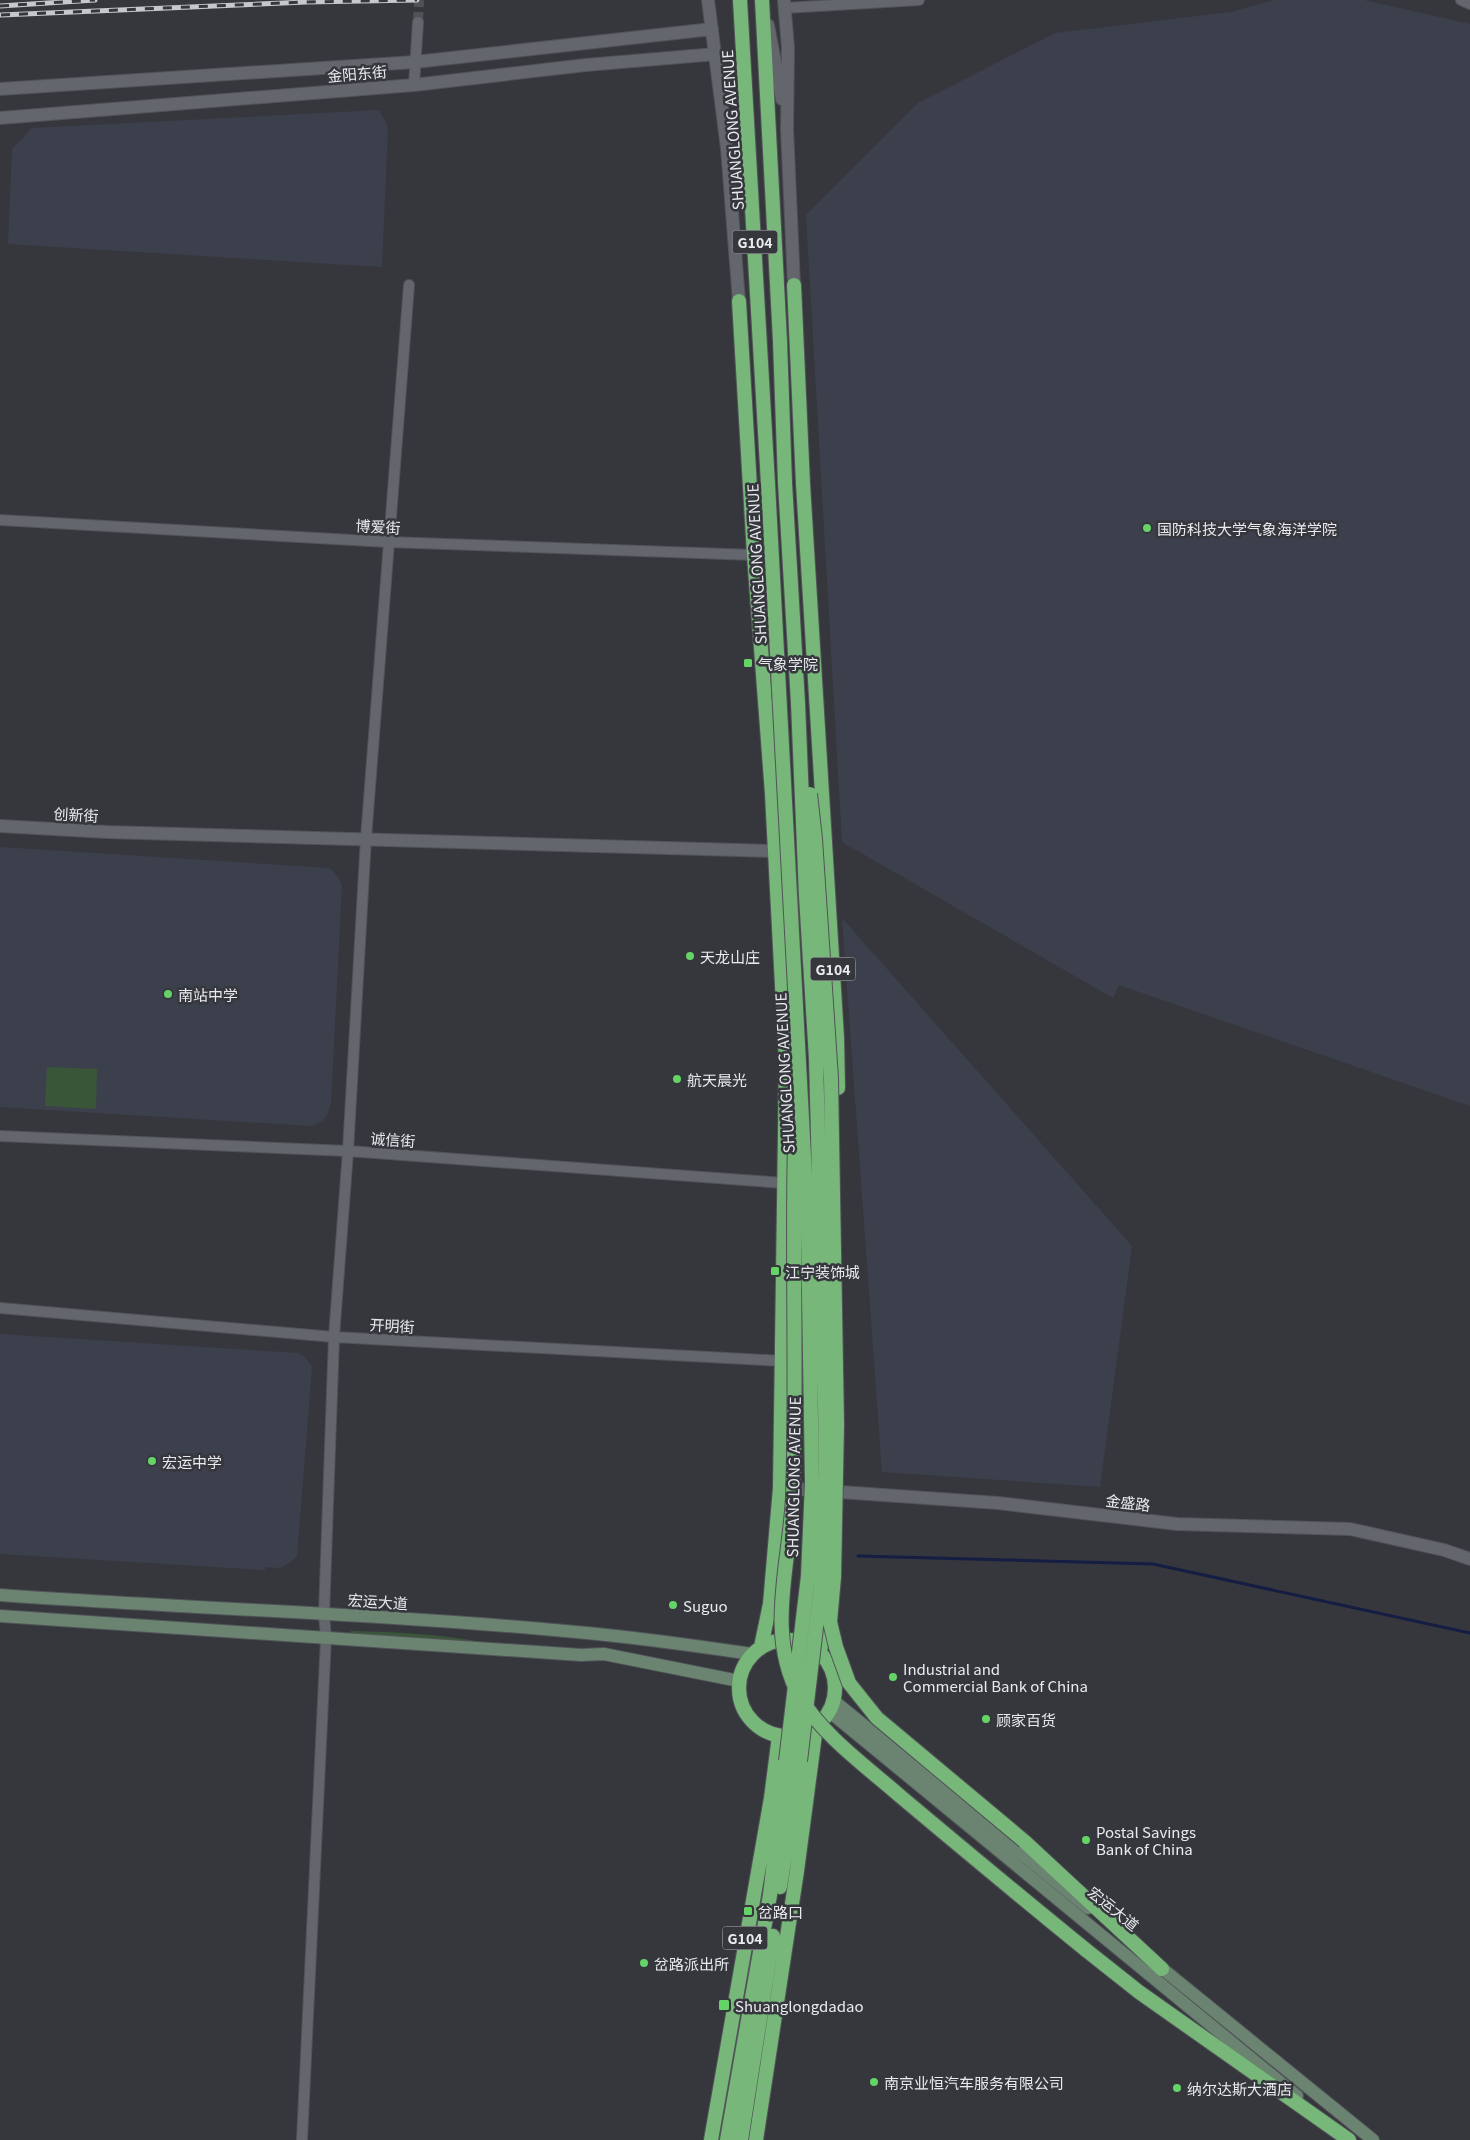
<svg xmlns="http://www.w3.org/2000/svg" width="1470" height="2140" font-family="Georgia,'Noto Sans SC',serif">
	<rect width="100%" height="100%" fill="#35373d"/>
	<path fill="#3c404c" d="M1275,0H1364L1470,24V1106L1119,985L1113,998L842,842L806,215L918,103L1055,33L1231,12Z
		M379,110L388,127L382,267L8,244L12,149L32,128Z
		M0,847L330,868L338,877L342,884L331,1104L326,1117L322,1121L311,1126L0,1107Z
		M842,918L1132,1246L1100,1487L882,1472Z
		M0,1334L299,1353L305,1357L312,1367L297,1557L286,1565L279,1568L265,1567V1570L0,1554Z"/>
	<path fill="#3a5639" d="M47,1067L97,1069L96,1109L45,1106Z
		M351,1631C395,1632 438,1634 482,1642V1649L350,1637Z"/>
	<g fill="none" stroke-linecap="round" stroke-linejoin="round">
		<path stroke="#151d43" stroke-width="3" d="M858,1556L1153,1564L1470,1633"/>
		<path stroke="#505258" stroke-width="10" stroke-dasharray="10 5" stroke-linecap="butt" d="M418,22L419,0"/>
		<g stroke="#515358" stroke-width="12">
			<path id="minor" d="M1461,0L1470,4
				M785,8L919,0
				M414,85L418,22
				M0,520L388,542L754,555
				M0,1136L348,1151L784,1183
				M0,1308L334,1337L783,1361
				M302,2140L326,1638L324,1614L334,1337L348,1151L366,838L409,285"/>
		</g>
		<g stroke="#515358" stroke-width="14">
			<path id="tertiary" d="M708,0L727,148L739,301
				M784,0L788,48L787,129L794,285
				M768,25L782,99
				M0,89L415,62L712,29
				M0,118L414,85L586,65L716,54
				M0,826L107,832L775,851
				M783,1488L998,1503L1177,1524L1350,1529L1444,1550L1470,1559"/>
		</g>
		<g stroke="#515358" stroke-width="14">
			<path id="secondary" d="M0,1595C195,1609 392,1614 587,1633C642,1638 697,1646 752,1654
				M0,1616L581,1655L604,1654L739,1681
				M834,1701L1088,1908
				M830,1712L1297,2096
				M1154,1962L1373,2140"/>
		</g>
		<g stroke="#515358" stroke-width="16">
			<path id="trunk" d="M740,0L768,484
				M762,0L780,341L785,483
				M794,285L803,484L837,1038L838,1088
				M739,301L754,555L772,794L786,1062L780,1488L770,1604L761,1647
				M739 1688a48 48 0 1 1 96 0a48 48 0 1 1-96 0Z
				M820,1652L826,1609
				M1024,1841L1162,1969
				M780,1887L800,1761
				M1086,1950L1139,1992L1349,2140
				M711,2140L771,1798L779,1736
				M727,2140L770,1895L786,1761
				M741,2140L773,1936
				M756,2140L797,1871L816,1727"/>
		</g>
		<use href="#minor" stroke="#63666c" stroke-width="10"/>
		<use href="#tertiary" stroke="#63666c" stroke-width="12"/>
		<use href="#secondary" stroke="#6a8471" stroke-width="12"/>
		<use href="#trunk" stroke="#77b779" stroke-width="14"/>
		<g stroke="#c6c8cc" stroke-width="5">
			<path id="rail" d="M0,6L95,0
				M1,15L306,2L417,0"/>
		</g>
		<use href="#rail" stroke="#35373d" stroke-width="3" stroke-dasharray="9" stroke-linecap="butt"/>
		<g stroke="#515358" stroke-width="16" stroke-linecap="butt">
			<path id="trunk-bridge" d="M785,483L798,703L806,896L816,1059L825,1404L826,1476L821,1586L800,1761
				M768,484L808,1231L812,1483L808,1576L786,1761
				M810,794L815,839L831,1078L837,1424L834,1577L830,1622L836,1647L849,1683L877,1718L1024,1841
				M795,1143C792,1261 797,1379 793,1497C790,1563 765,1635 800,1697C822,1735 867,1767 900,1796C962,1848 1023,1899 1086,1950"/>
		</g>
		<use href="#trunk-bridge" stroke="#77b779" stroke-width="14"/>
	</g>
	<g fill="#65d467" stroke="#35373d" stroke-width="2">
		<circle cx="1147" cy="528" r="5"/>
		<rect x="743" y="658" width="10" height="10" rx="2.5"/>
		<circle cx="690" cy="956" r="5"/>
		<circle cx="168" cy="994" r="5"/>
		<circle cx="677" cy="1079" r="5"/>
		<rect x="770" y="1266" width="10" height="10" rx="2.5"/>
		<circle cx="152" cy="1461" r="5"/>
		<circle cx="673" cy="1605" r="5"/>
		<circle cx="893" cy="1677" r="5"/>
		<circle cx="986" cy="1719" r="5"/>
		<circle cx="1086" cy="1840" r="5"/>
		<rect x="743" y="1906" width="10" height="10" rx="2.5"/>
		<circle cx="644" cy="1963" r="5"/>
		<rect x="718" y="1999" width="12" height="12" rx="2.5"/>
		<circle cx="874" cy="2082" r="5"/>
		<circle cx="1177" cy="2088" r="5"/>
	</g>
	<g text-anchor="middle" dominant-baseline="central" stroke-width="5" stroke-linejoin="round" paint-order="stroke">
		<g fill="#35373d" stroke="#b2b4b9" stroke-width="1">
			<rect x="732.5" y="230.5" width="45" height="23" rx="4"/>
			<rect x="810.5" y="957.5" width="45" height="23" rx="4"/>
			<rect x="722.5" y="1926.5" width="45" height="23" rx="4"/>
		</g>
		<g font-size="14" font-weight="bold" fill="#e8eaee">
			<text x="755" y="242">G104</text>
			<text x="833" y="969">G104</text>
			<text x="745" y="1938">G104</text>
		</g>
		<g font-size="15" fill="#e8eaee" stroke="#35373d">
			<text transform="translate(357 73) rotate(-5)">金阳东街</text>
			<text transform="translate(732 130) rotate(-94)">SHUANGLONG AVENUE</text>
			<text transform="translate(378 526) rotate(3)">博爱街</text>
			<text transform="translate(756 564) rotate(-93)">SHUANGLONG AVENUE</text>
			<text transform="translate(76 814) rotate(3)">创新街</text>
			<text transform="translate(784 1073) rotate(-93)">SHUANGLONG AVENUE</text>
			<text transform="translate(393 1139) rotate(4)">诚信街</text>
			<text transform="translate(392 1325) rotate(3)">开明街</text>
			<text transform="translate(793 1477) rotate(-89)">SHUANGLONG AVENUE</text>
			<text transform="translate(1128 1502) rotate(7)">金盛路</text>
			<text transform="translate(378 1601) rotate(4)">宏运大道</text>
			<text transform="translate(1114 1908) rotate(39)">宏运大道</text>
		</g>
		<g font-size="15" fill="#e8eaee" stroke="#35373d" text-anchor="start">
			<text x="1157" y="528">国防科技大学气象海洋学院</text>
			<text x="758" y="663">气象学院</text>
			<text x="700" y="956">天龙山庄</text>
			<text x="178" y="994">南站中学</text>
			<text x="687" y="1079">航天晨光</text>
			<text x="785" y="1271">江宁装饰城</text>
			<text x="162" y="1461">宏运中学</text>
			<text x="683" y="1605">Suguo</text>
			<text x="903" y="1668">Industrial and<tspan x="903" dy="17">Commercial Bank of China</tspan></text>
			<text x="996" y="1719">顾家百货</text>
			<text x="1096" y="1831">Postal Savings<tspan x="1096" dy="17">Bank of China</tspan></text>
			<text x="758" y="1911">岔路口</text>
			<text x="654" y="1963">岔路派出所</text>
			<text x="735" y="2005">Shuanglongdadao</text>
			<text x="884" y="2082">南京业恒汽车服务有限公司</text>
			<text x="1187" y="2088">纳尔达斯大酒店</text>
		</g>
	</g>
</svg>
